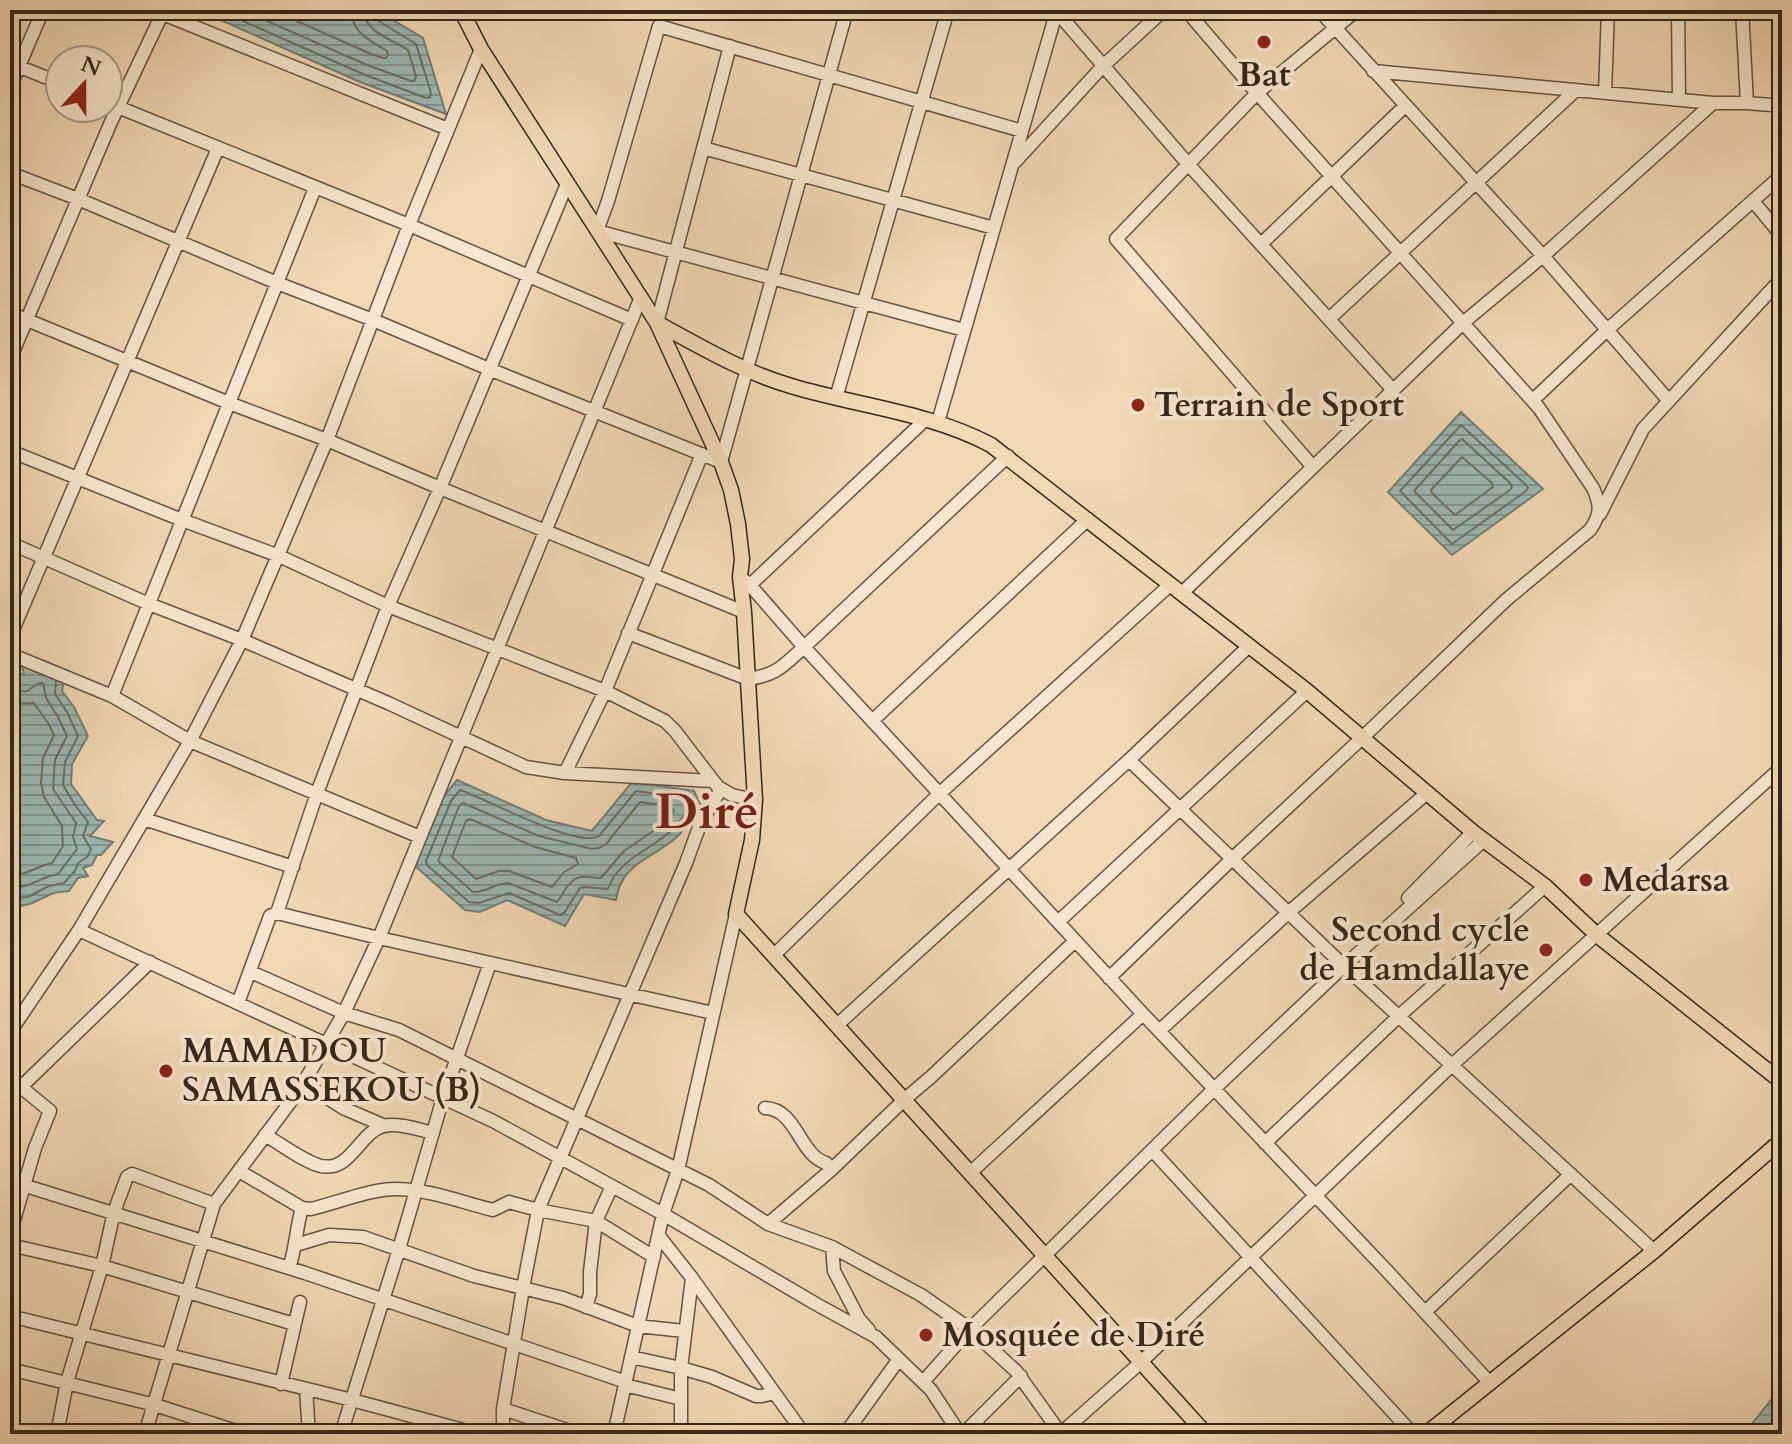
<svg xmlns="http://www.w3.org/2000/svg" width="1792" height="1444" font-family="Cardo,serif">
	<defs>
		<pattern id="water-rules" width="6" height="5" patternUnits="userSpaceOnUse" patternTransform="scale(2)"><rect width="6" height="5" fill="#9cb9b4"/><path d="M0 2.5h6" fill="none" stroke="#809692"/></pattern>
	</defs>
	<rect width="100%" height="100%" fill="#f2d8b5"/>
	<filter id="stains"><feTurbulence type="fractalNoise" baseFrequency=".0025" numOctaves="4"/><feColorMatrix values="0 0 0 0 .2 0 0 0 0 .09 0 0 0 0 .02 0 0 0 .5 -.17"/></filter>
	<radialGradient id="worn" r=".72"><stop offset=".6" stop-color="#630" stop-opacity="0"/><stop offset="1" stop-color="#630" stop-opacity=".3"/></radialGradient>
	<path fill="url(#water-rules)" stroke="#727f76" stroke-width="2" d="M198,10H376L423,38L446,114L360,82Z
		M1461,412L1543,489L1452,555L1388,492Z
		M20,658L45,661L66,671L62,691L74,707L88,736L72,764L71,784L97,820L104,821L90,836L113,842L101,855H97L92,865L83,868L88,876L78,878L69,891C62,892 55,892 49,895C33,902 28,908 10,905V678L11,674H24Z
		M457,780L546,820L592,831L632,782L694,791L701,806C693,816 686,828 677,837C652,859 621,863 616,900L584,894L565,926L507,900L480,912L465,910L415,866L444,796Z
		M1782,1386V1434H1744Z"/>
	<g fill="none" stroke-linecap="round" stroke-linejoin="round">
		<path stroke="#687066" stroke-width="2" d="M218,10L363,74L426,98L430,97L431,93L416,44L377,20L374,16L373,10
			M242,10L367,65L411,81H414L416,77L408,50C391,39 365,32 363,10
			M272,10L371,54L383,58H386L388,55L387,51C369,40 352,33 351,10
			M1461,425L1526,485L1528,488L1526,491L1452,544L1400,491Z
			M1462,439L1511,484L1512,487L1510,490L1453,530L1414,491L1459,441Z
			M1462,457L1492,483L1493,487L1455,515L1432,493L1431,490Z
			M10,692L27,691L39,683H43L46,698L58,717L67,736L55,760L53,789L76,823L73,837L77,849L58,874C40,877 29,889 10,887
			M10,704L34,703L48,723L54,735L43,758L41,783L44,797L62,826L63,846L52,863C37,866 26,876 10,875
			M460,790C487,799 577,849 599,836L636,791L687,798L691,804C686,813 679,823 672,830C651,850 618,859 608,889L585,887L580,888L564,913L560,915L509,893L479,903L469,902L427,865L426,861L451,801Z
			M640,802L671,806L674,811L665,823L624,851L601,878C595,878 587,876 581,877C568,880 564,893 557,902L508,883C496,883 485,893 473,892L438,861L459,806L463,803L539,836L592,849L599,848L606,844Z
			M470,819L535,847L576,858L578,864L564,872L552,887L509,871H499L476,879L452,857L466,821Z
			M10,898L28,897L49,886L64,883L75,871L78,863L87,857L91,849L83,836L88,822L75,805L63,785L65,762L78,736L67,712L55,694L56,681"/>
		<g stroke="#645340" stroke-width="15">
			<path id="minor" d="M153,10L448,129
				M1319,10L1543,256L1669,401
				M1678,10L1679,100
				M1742,10L1747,103
				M1057,12L1188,164L1393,390
				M10,63L60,83
				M1373,71L1713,103H1747L1782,106
				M10,87L43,10
				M1605,93L1608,10
				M108,103L409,225L632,320
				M703,148L994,228
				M1015,162L1103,66L1164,10
				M10,173L78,199L277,283L373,320L489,369L721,462L847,10
				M1753,201L1782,236
				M1261,244L1405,106
				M10,313L229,403L327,440L440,488L744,612
				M1329,319L1576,90
				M657,323L730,46
				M964,330L597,231L608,201L659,26L1022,131
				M10,359L111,122L164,10
				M836,398L948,10
				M1533,400L1607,330L1782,175
				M938,422L1057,10
				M10,451L182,520L279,556L388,606L605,691L665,721L675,731L718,787L732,795L755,800
				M1313,467L1116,239L1257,93L1357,10
				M1600,514L1643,429L1782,278
				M10,543L149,604L242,640L388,703L526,767L565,773L712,781
				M740,577L750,585L804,647L1143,1014L1388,1272L1490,1383
				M750,585L926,419
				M1182,593L1464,322L1543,256L1713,103
				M628,633L748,679C777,675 783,666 804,647L1008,456
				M10,637L218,148
				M10,654L112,696L190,741L420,837
				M112,696L315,188
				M872,721L1088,519
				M1129,760L1344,966L1654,1251
				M565,773L605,691L702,454
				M144,819L293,867
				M1408,898L1473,832
				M277,913L317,793L388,606L440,488L567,184
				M1058,922L1307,691
				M79,930L493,1121L663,1214L816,1304L876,1337L931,1390L960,1434
				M773,956L939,794L1171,584
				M251,972L344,1013L399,1030L709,1185L768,1224L832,1247L921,1295L970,1329L1016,1371L1061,1434
				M1109,978L1232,859L1362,738L1506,600L1590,530C1601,514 1601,506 1593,488L1539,408L1257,93L1186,10
				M238,1003L270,916L277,913L379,938L713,1013
				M837,1025L1129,760L1249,646
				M1159,1031L1288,913L1427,793
				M10,1032L79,930L190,741L242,640L327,440L409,225L481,49
				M10,1078L50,1111L35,1148L10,1234
				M303,1082L343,1108L385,1126
				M21,1087L150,962
				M765,1108C797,1109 799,1155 826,1163L831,1170
				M265,1135C281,1144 304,1162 321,1166C351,1172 359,1133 383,1126C398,1122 419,1130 433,1133
				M1265,1143L1399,1016L1545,886
				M1152,1150L1413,1434
				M239,1171L302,1208L311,1209C336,1203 371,1189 395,1189C428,1189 461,1202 493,1210L509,1202L538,1210L596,1221L654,1257
				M970,1173L1143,1014
				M10,1181L305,1273L626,1382
				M768,1224L831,1170L905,1099L932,1076L1075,941
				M659,1236L692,1278L804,1434
				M10,1245L102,1266L294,1324
				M296,1245L329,1235L363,1237L474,1276L563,1298L638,1326L684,1331
				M832,1247L834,1271L859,1319L869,1330
				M289,1268C296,1248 296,1228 302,1208
				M586,1307L590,1294V1272L596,1221L612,1186
				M1425,1312L1571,1174
				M10,1316L352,1400L478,1434
				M631,1357L681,1368L712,1377L756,1396H762L774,1393
				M10,1369L155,1405L245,1434
				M923,1382L970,1329L1214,1089L1344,966L1484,840
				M281,1384L300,1302
				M625,1385L681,1399
				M306,1389L309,1434
				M503,1409L579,1434
				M57,1434L67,1382L102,1266L114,1212L127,1177L132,1174L214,1204
				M145,1434L214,1204L300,1089L344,1013L379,938L641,297
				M341,1434L399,1249L443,1098L490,963
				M503,1434V1409L523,1288L538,1210L686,863L701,822L721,789
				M614,1434L663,1214L678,1170L736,914
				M681,1434V1368L692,1278
				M845,1434L899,1359
				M963,1434L1021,1376
				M1060,1434L1140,1363L1452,1065L1782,767"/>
		</g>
		<g stroke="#342719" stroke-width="17">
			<path id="major" d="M461,10L481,49L657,323L721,462L731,490L738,524L742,559L740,577L744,612L755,800L752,840L736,914L1206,1434
				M657,323C701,347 743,372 791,386C857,406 929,412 991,445L1307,691L1473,832L1545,886L1597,935L1782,1082
				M1426,1434L1654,1251L1782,1140"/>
		</g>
		<use href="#minor" stroke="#f7e6cf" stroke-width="12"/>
		<use href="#major" stroke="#f2d8b5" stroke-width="14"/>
	</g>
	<g fill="#8f2418" stroke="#f7e6cf" stroke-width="3">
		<circle cx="1264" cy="42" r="8"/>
		<circle cx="1138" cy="405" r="8"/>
		<circle cx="1586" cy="880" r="8"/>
		<circle cx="1546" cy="950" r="8"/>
		<circle cx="166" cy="1071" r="8"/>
		<circle cx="926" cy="1335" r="8"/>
	</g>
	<g text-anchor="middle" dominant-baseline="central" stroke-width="8" stroke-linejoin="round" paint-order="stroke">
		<g font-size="34" font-weight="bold" fill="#342719" stroke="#f7e6cf" text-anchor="start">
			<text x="1264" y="75" text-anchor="middle">Bat</text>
			<text x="1154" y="405">Terrain de Sport</text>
			<text x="1602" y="880">Medarsa</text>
			<text x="1530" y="930" text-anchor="end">Second cycle<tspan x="1530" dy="39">de Hamdallaye</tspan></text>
			<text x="182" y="1051">MAMADOU<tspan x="182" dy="39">SAMASSEKOU (B)</tspan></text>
			<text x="942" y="1335">Mosquée de Diré</text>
		</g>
		<g font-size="50" font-weight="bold" fill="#7a1f14" stroke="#f7e6cf">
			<text x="707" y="812">Diré</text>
		</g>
	</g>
	<rect width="1792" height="1444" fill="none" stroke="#f2d8b5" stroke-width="40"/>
	<rect x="12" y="12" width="1768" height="1420" fill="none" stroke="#342719" stroke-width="4"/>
	<rect x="20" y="20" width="1752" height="1404" fill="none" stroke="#342719" stroke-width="2"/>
	<g transform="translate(84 84) rotate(21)"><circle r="38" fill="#f7e6cf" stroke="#a99a86" stroke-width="2"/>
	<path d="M0-6L14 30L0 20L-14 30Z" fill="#8f2418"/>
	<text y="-12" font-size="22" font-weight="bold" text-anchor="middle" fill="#342719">N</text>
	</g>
	<rect width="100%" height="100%" filter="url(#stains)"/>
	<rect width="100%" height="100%" fill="url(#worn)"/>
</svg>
